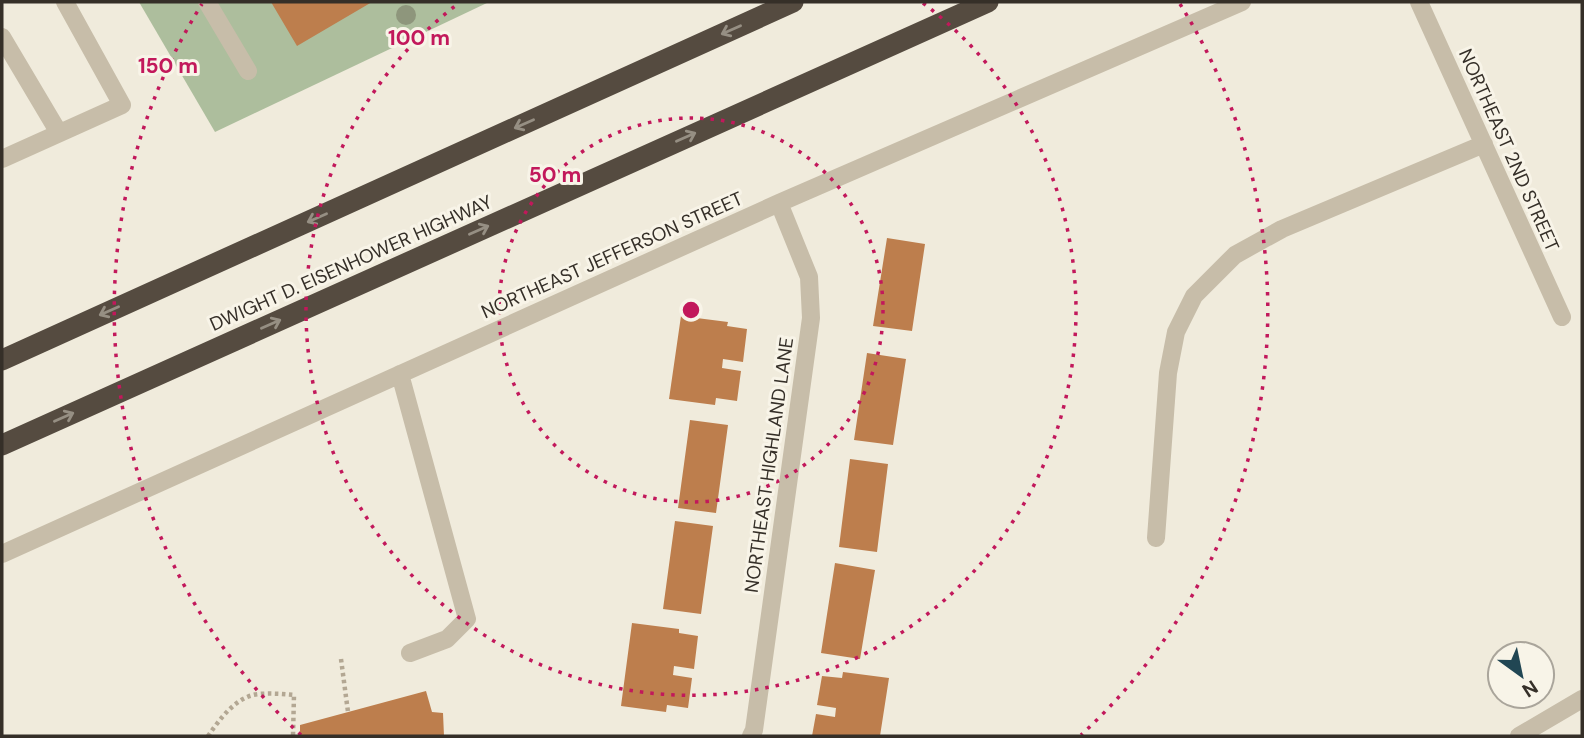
<svg xmlns="http://www.w3.org/2000/svg" width="1584" height="738" font-family="'DM Sans',sans-serif">
	<rect width="100%" height="100%" fill="#f0ebdc"/>
	<path fill="#adbe9d" d="M139,2H489L215,132Z"/>
	<path fill="#bd7e4d" d="M271,2H372L297,46Z
		M887,238L925,244L912,331L873,326Z
		M681,316L728,322L727,326L747,329L743,362L723,359L722,368L741,371L737,401L716,398L715,405L669,399Z
		M867,353L906,359L893,445L854,440Z
		M690,420L728,425L716,513L678,508Z
		M850,459L888,464L877,552L839,547Z
		M675,521L713,526L701,614L663,609Z
		M835,563L875,570L860,659L821,653Z
		M632,623L679,629V633L698,636L694,669L674,666L673,675L692,678L688,708L667,705L666,712L621,706Z
		M843,672L889,678L880,736H812L816,714L835,717L836,708L817,705L822,676L842,678Z
		M426,691L432,712L443,713L444,736H300V725Z"/>
	<g fill="none" stroke-linecap="round" stroke-linejoin="round">
		<path stroke="#b3a793" stroke-width="4.5" stroke-dasharray="3.5 3.5" stroke-linecap="butt" d="M341,659L348,712
			M208,736C220,719 236,696 259,694C271,693 283,694 294,695L293,736"/>
		<path stroke="#c7bda9" stroke-width="18" d="M207,2L248,71
			M1419,2L1562,317
			M2,37L59,133
			M2,159L122,105L65,2
			M400,374L467,619L447,639L410,653
			M1156,538L1168,373L1176,332L1194,296L1235,255L1282,229L1484,144
			M2,554L779,203L1242,2
			M751,736L754,730L811,318L809,277L779,203
			M1519,736L1582,699"/>
		<path stroke="#554b40" stroke-width="21" d="M2,360L793,2
			M2,445L988,2"/>
	</g>
	<circle fill="#8e967c" cx="406" cy="15" r="10"/>
	<defs><path id="oneway-shaft" d="M-6 0H5M1.5-3L5.5 0L1.5 3" fill="none" stroke-width="1.6" stroke-linecap="round" stroke-linejoin="round" transform="scale(1.75)"/></defs>
	<g stroke="#968f83">
		<use href="#oneway-shaft" transform="translate(731 30) rotate(156)"/>
		<use href="#oneway-shaft" transform="translate(524 124) rotate(156)"/>
		<use href="#oneway-shaft" transform="translate(686 137) rotate(-24)"/>
		<use href="#oneway-shaft" transform="translate(317 218) rotate(156)"/>
		<use href="#oneway-shaft" transform="translate(479 230) rotate(-24)"/>
		<use href="#oneway-shaft" transform="translate(109 311) rotate(156)"/>
		<use href="#oneway-shaft" transform="translate(271 324) rotate(-24)"/>
		<use href="#oneway-shaft" transform="translate(64 417) rotate(-24)"/>
	</g>
	<g fill="none" stroke="#c2185b" stroke-width="3.5" stroke-dasharray="3.5 7">
		<circle cx="691" cy="310" r="192"/>
		<path d="M923 3A385 385 0 1 1 459 3"/>
		<path d="M301 735A577 577 0 0 1 202 4M1180 4A577 577 0 0 1 1081 735"/>
	</g>
	<g text-anchor="middle" dominant-baseline="central" stroke-width="6" stroke-linejoin="round" paint-order="stroke">
		<g font-size="19" fill="#352f28" stroke="#f8f4e8">
			<text transform="translate(1509 150) rotate(66)">NORTHEAST 2ND STREET</text>
			<text transform="translate(612 255) rotate(-24)">NORTHEAST JEFFERSON STREET</text>
			<text transform="translate(351 263) rotate(-24)">DWIGHT D. EISENHOWER HIGHWAY</text>
			<text transform="translate(769 465) rotate(-82)">NORTHEAST HIGHLAND LANE</text>
		</g>
	</g>
	<circle cx="691" cy="310" r="10" fill="#c2185b" stroke="#f8f4e8" stroke-width="3.5"/>
	<g font-size="21" text-anchor="middle" font-weight="bold" fill="#c2185b" stroke="#f8f4e8" stroke-width="6" stroke-linejoin="round" paint-order="stroke">
		<text x="419" y="45">100 m</text>
		<text x="168" y="73">150 m</text>
		<text x="555" y="182">50 m</text>
	</g>
	<rect width="1584" height="738" fill="none" stroke="#352f28" stroke-width="7"/>
	<g transform="translate(1521 675) rotate(147)"><circle r="33" fill="#f8f4e8" stroke="#aaa59b" stroke-width="2"/>
	<path d="M0-5L12 26L0 18L-12 26Z" fill="#214653"/>
	<text y="-10" font-size="19" font-weight="bold" text-anchor="middle" fill="#352f28">N</text>
	</g>
</svg>
